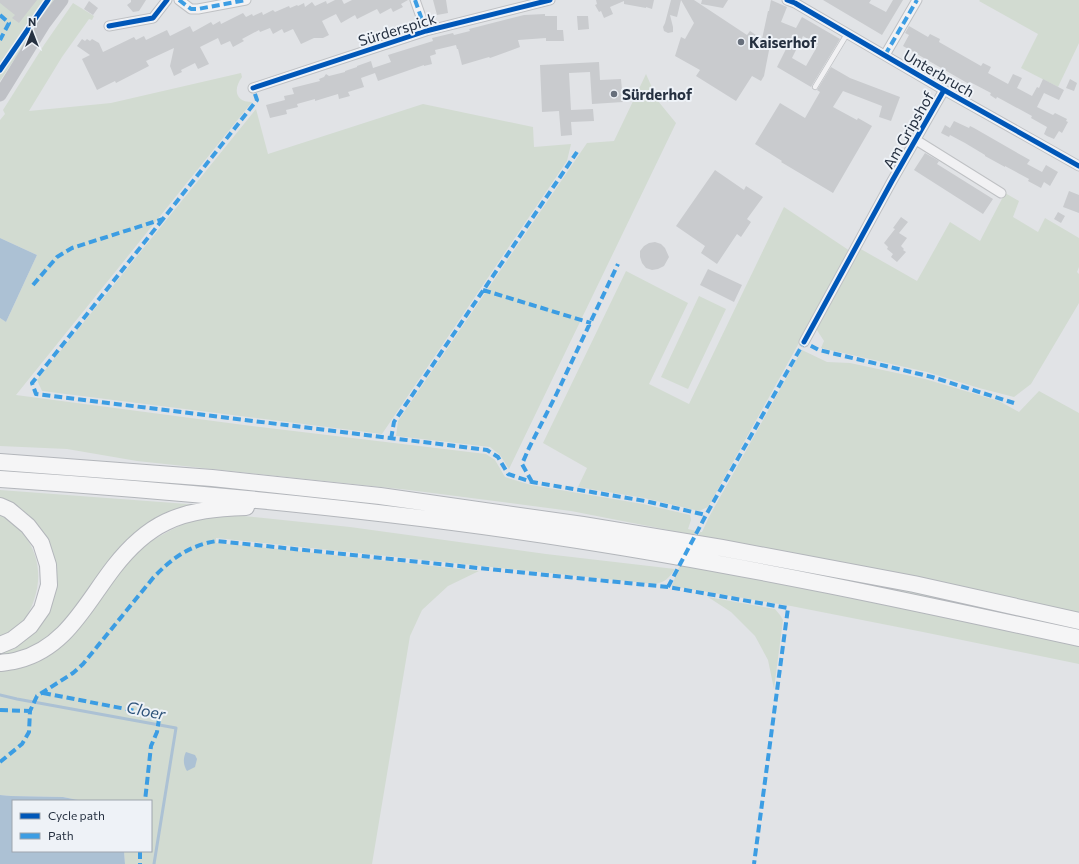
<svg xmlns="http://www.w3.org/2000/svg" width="1079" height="864" font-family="Commissioner,sans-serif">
	<rect width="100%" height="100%" fill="#e1e3e6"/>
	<path fill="#d2dbd1" d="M0,0H54L0,81Z
		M980,0H1079V43L1058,87L1021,68L1038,34L979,1Z
		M73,3L94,16L92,20L89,19L62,57L29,111L111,103L241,73L242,77C233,89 235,102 252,102L16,395L244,425L486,454L495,460L505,477L531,485L643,504L690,515L691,520L688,529L696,531L694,535L571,511L409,490L137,461L67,449L0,446V318L6,322L37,255L0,238V120L5,114L3,110L44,45Z
		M646,74L658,101L676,123L509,469L500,455L490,447L396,436L398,421L587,143L614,141Z
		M423,104L533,127L534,147L571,144L567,161L382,434L42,391L37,380L256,109L268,154Z
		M1005,193L1019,201L1013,217L1038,232L1045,218L1079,238V267L1077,272L1079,274V303L1031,384L1014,397L979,388L927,372L821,348L824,341L815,327L859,248L917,281L950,222L980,241Z
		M784,207L850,251L708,507L699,511L644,498L578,487L587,468L543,443L626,271L688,303L649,384L689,404Z
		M699,296L726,309L688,389L661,377Z
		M802,350L827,362L850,363L925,379L999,401L1019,412L1039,391L1079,413V664L923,632L791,606L672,586L678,569L700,532H702L709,517Z
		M0,490L201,505L165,519L78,612L38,648L0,659V650L29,632L52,565L0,501Z
		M0,515C32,532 46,566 34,600C31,609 26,619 18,626C13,630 6,633 0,637Z
		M223,516H244L350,527L546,554L675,569C668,579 666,582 654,584L216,538V543L278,549L479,571L448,586L422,610L410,636L372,864H125L124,851H151V801H83L63,797L11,796L0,795V671L21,668L46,658L66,643L88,618L119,573L136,554L151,541L171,530L190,521L205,518Z
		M708,597L775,609L780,615L783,620L774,689L768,660L755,636L731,612Z"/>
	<path fill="#acc1d4" d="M0,238L37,255L6,322L0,318Z
		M186,752L195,755L197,759L195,767L187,771C183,765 183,758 186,752Z
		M0,795L11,796L63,797L83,801H13V851H124L125,864H0Z"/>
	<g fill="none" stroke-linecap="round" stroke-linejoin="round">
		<path stroke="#acc1d4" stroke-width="3" d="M0,695L17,699L176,728L154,864"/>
	</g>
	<path fill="#c9cbce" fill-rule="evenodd" d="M0,0H37L19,23L12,18L15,15L0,3Z
		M131,0H146L139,11L133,12L127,5L131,2Z
		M335,0H342L344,4L352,0H408L401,4L403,7L393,12L391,8L380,14L377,9L357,19L355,15L341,23L336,14L322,21L329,35L323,38H314L301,44L293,29L284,33L282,29L273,34L270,28L260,32L259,30L242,39L244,41L233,47L230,41L221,45L218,38L200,47L209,64L198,69L195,63L181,70L182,72L174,76L170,66L174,48L146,61L149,66L116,83L115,81L97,90L82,59L90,55L77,46L82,39L85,41L87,39L90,41L92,39L99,43L103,52L134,37L136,40L144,36L146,40L167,30L170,36L190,26L193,32L211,22L213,25L220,21L221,24L243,13L246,17L252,14L253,16L262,12L263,15L273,10L275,12L289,6L290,8L297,5L298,6L304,3L305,7L312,2L315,6L326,1L327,4Z
		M433,0H446L448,13L437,15Z
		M596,0H654L652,9L646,7V8L624,4V1L610,7L613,14L604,18L601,11L599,12L595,5L597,4Z
		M671,0H681L677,17L670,15L673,27V32L668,33L664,31L663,27L665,23Z
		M681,0H694L747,35L750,31L762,39L768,11H769L771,0L787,7L781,22L796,28L802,17L840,39L811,87L777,67L787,47L771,40L764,76L761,81L752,76L736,101L696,76L700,70L675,56L681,37L685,39L694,23ZM803,36L818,45L806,66L792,58Z
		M702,0H728L723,8L701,4Z
		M823,0H871L869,3L886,12L893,0H903L882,35Z
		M89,1L98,8L93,15L84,9Z
		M545,14V16H557V30H563L564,41H546V38L518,40L520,47L490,58L489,57L462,65L458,49H457L456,45L435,50L436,54L430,56L432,64L424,66V65L378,81L375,73L361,78L364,87L348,92L350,96L339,99L338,94L315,101V99L297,104L298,107L286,110L287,114L270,118L266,105L285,100L284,96L294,94L292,88L320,81L319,79L324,77L326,74L329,76L345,72V71L357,67V66L371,61L373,68L391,62L388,55L433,41L432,38L453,33L454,35L470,31L469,29L524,15Z
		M577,16H588L589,29L578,30Z
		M909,26L928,37L930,34L940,39L939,42L981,66L983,63L991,67L988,73L1008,84L1013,74L1022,78L1017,88L1032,96L1037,87L1039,88L1043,79L1064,90L1059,100L1044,93L1037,107L1053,115L1055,113L1067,119L1066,121L1068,122L1062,133L1059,131L1054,139L1047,136L1044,134L1047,127L1031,118L1032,116L997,97L996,99L990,95L991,93L970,82L969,84L903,46L909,35L905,33Z
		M599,62L600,80L621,79L623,102L592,104L590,72L569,73L571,110L593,109L594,121L571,122L572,135L561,136L559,111L542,112L540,65Z
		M831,67L850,78L900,97L891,121L879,117L882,106L843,91L833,107L857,120L858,118L872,126L833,193L781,162L782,161L755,144L780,103L805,118L820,92L817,90Z
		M1070,79L1077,83L1074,91L1066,88Z
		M954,121L969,128L970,126L974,128L1021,155L1030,160L1027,164L1042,172L1046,165L1058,172L1050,186L1044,182L1041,188L1028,181L1029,179L1005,166V167L985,156V155L965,143L950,135L949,137L941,133L945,125L950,128Z
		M925,153L939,161L937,164L993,199L983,214L914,170Z
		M715,170L744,190L746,186L763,197L747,219L751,222L741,237L737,234L717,264L701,253L705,246L676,226Z
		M1069,191L1079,195V213L1063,207Z
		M1058,212L1065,216L1061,223L1054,219Z
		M901,217L908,222L899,233L907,238L901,246L904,249L903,250L906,252L897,262L891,257L893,254L887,249L888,247L884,243L895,229L893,228Z
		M655,242L661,244L665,248L669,257L664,266L658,269L652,270L646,268L642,263L640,257V251L644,246L649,243Z
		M708,269L742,285L734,302L700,285Z"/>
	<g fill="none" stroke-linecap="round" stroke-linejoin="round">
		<g stroke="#bfc1c4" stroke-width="6">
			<path id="service" d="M815,87L847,34"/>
		</g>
		<g stroke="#bfc1c4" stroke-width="11">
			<path id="minor" d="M179,0L191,9H198L246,0
				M415,0L426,31
				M787,0L795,3L944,90L1079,166
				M109,26L153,18L167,0
				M885,55L917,0
				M253,88L426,31L550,0
				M916,140L1001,193
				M804,342L892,181L944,90"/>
		</g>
		<g stroke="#b3b6bb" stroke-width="18">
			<path id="motorway" d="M0,462L212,478L380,496L583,525L722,548L914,584L1079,621
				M0,479C193,492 387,510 578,540C746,566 913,602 1079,638
				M0,506L9,510L28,526L41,543L48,565L49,585L42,609L30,626L12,640L0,645
				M0,663C6,662 12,662 18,660C66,648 86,603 114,567C128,549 145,532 166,522C191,510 218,508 246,507"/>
		</g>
		<use href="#service" stroke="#f1f1f3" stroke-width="4.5"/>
		<use href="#minor" stroke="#f1f1f3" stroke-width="9"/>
		<path stroke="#bfc1c6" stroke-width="13" d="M0,95L44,24L62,0"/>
		<use href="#motorway" stroke="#f5f5f6" stroke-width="16"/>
		<path stroke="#3c9de3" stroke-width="4" stroke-dasharray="8 4" stroke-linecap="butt" d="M179,0L191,9H198L246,0
			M415,0L426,31
			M0,15L9,23L0,40
			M885,55L917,0
			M163,219L32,383L36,394L487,450L498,457L508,474L532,482L645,501L706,515
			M33,285L57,257L72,248L163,219L257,100L253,88
			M483,290L591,323
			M391,439L394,422L577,152
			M532,482L522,464L529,448L556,395L618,264
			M668,587L706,515L804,342L819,350L932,377L1014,403
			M43,693L157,715L159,719L157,732L151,746L145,801
			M0,710L30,711
			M0,762L22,744L29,732L30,711L37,696L73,673L83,664L153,578C172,558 190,545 217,541L546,575L668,587L788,608L754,864
			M140,851V864"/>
		<g stroke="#eef2f7" stroke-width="8">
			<path id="cycleway" d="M787,0L795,3L944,90L1079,166
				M109,26L153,18L167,0
				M0,70L48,0
				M253,88L426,31L550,0
				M804,342L892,181L944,90"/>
		</g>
		<use href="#cycleway" stroke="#0057b8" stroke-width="5"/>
	</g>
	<g fill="#676f7b" stroke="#eef2f7" stroke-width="1.5">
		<circle cx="741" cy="42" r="4"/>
		<circle cx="614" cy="94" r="4"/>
	</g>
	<g text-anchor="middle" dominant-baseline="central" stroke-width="4" stroke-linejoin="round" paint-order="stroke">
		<g font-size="15" fill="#263141" stroke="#eef2f7">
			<text transform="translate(397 29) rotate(-17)">Sürderspick</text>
			<text transform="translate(939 73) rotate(30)">Unterbruch</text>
			<text transform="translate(908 130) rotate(-60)">Am Gripshof</text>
		</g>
		<g font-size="15" font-weight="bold" fill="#263141" stroke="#eef2f7" text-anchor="start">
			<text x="749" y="42">Kaiserhof</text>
			<text x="622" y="94">Sürderhof</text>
		</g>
		<g font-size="16" font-style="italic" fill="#2d5279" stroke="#eef2f7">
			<text transform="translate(146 710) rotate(11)">Cloer</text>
		</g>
	</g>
	<rect x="12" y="800" width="140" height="52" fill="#eef2f7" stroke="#9ea5ae"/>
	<rect x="20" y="813" width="20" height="6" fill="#0057b8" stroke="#9ea5ae"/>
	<text x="48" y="820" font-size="12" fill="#263141">Cycle path</text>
	<rect x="20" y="833" width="20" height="6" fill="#3c9de3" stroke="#9ea5ae"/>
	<text x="48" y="840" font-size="12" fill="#263141">Path</text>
	<g transform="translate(32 32)" stroke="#eef2f7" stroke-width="3" paint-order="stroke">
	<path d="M0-3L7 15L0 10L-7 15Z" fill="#263141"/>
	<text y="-6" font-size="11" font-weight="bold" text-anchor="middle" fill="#263141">N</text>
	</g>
</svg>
